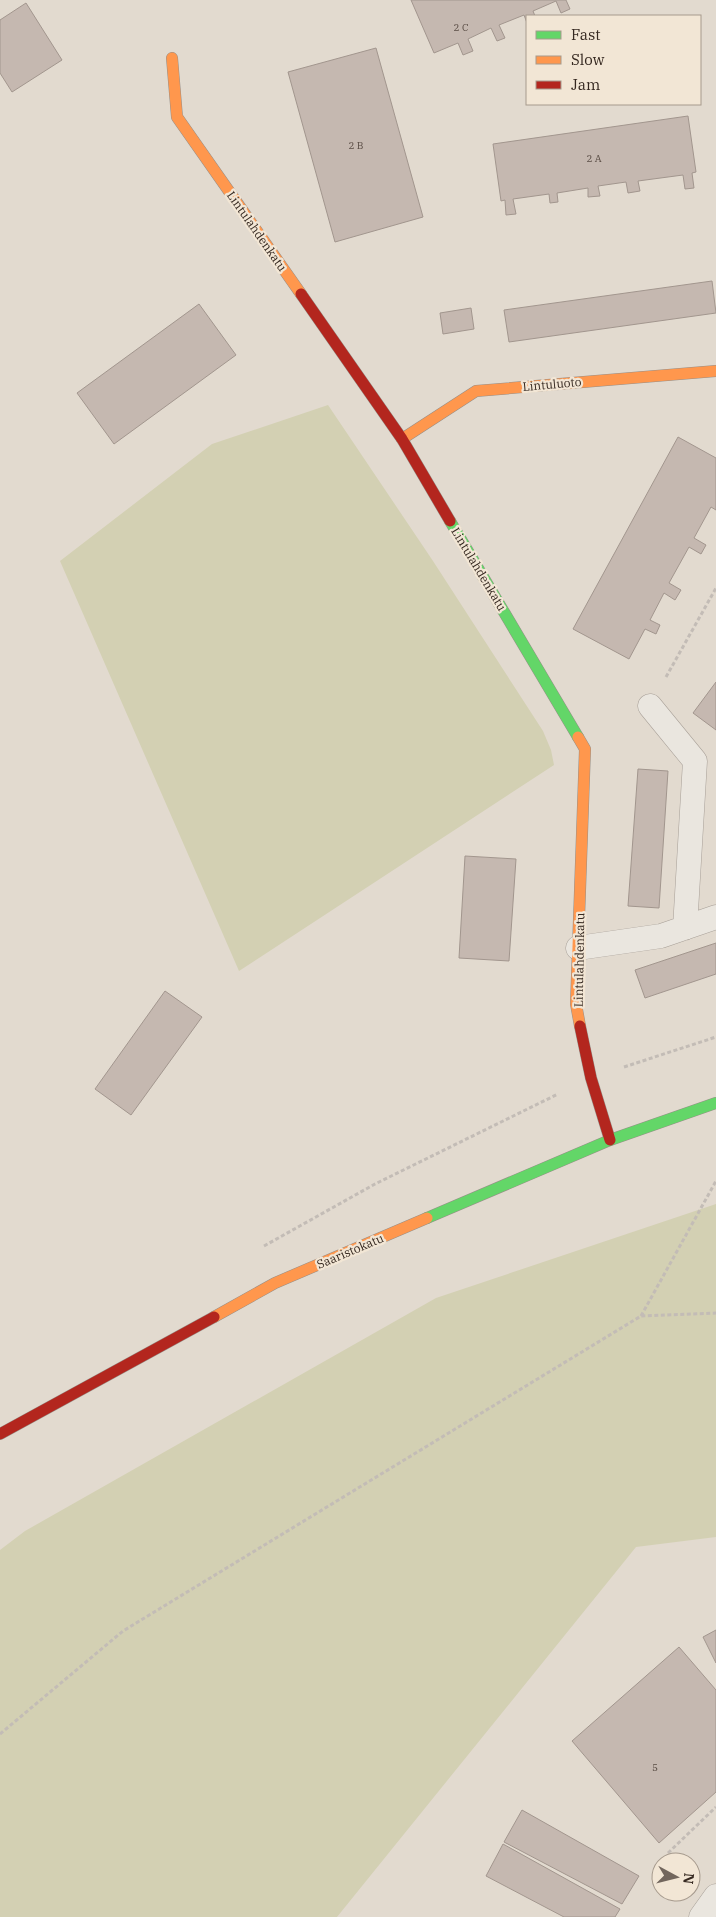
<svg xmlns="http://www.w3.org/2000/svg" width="716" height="1917" font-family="'IBM Plex Serif',serif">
	<rect width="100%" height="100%" fill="#e2dacf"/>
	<path fill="#d3d0b3" d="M328,405L433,561L543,731L551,750L554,765L239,971L60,561L212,444Z
		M716,1204V1537L636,1547L337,1917H0V1550L25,1531L436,1298Z"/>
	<path fill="#c5b8b0" stroke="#a2968e" d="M411,0H566L570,9L561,13L556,1L533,11L535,16H527V23L524,15L499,25L505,38L497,41L491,28L468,39L473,51L463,55L458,43L434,53Z
		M26,3L62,60L12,92L0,73V20Z
		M376,48L423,217L335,242L288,72Z
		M688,116L696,172L692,173L694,188L685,189L683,175L638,181L640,191L628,193L626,182L598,186L600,196L588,197V188L557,193L558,202L550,203L549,194L513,199L516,214L506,215L505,200L501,201L493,144Z
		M712,281L716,313L509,342L504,310Z
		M199,304L236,355L114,444L77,393Z
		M471,308L474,329L443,334L440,313Z
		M678,437L716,458V510L711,507L694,538L706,545L701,554L689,547L669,583L681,590L675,600L664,593L650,620L660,625L656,634L645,629L629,659L573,629Z
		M716,682V730L693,713Z
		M638,769L668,771L659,908L628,906Z
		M465,856L516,859L509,961L459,958Z
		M716,943V974L645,998L635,970Z
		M165,991L202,1017L131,1115L95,1089Z
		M716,1630V1663L703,1637Z
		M679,1647L716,1690V1792L659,1843L572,1741Z
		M522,1810L639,1876L622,1904L504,1842Z
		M503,1844L620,1909L615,1917H564L486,1876Z"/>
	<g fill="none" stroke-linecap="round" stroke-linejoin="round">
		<g stroke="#a79f97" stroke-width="25">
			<path id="lane" d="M650,706L695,761L685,928
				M578,948L661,936L716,917
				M701,1917L716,1896"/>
		</g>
		<g stroke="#978f88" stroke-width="12">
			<path id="fast" d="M450,521L578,737
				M427,1218L610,1140L716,1103"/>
		</g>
		<g stroke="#978f88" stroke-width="12">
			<path id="slow" d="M172,58L177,117L301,294
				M402,439L476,391L716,371
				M578,737L585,749L576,1004L580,1026
				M214,1317L275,1283L427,1218"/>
		</g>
		<g stroke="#978f88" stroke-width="12">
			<path id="jam" d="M301,294L402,439L450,521
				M580,1026L591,1078L610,1140
				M0,1434L214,1317"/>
		</g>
		<path stroke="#c3bcb6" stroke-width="3" stroke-dasharray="4 2.5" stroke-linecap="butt" d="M666,677L716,588
			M624,1067L716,1037
			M264,1246L375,1184L558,1094
			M641,1316L716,1181
			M0,1734L123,1631L641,1316L716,1313
			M668,1853L716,1807"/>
		<use href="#lane" stroke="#eae6df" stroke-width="24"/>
		<use href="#fast" stroke="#63d668" stroke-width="11"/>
		<use href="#slow" stroke="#ff974d" stroke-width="11"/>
		<use href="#jam" stroke="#b3261e" stroke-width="11"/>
	</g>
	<g text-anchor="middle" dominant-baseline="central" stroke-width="4.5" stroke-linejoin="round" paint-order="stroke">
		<g font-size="10" fill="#594c44">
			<text x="461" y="27">2 C</text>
			<text x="356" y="145">2 B</text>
			<text x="594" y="158">2 A</text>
			<text x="655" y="1767">5</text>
		</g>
		<g font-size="12" fill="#352820" stroke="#f2e6d5">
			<text transform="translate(257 231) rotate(55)">Lintulahdenkatu</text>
			<text transform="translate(552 384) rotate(-5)">Lintuluoto</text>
			<text transform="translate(479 569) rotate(59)">Lintulahdenkatu</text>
			<text transform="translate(579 960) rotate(-89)">Lintulahdenkatu</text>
			<text transform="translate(350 1251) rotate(-23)">Saaristokatu</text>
		</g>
	</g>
	<rect x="526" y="15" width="175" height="90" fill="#f2e6d5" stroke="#a69a8d"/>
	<rect x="536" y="31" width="25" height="8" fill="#63d668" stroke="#a69a8d"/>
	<text x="571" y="40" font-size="15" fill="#352820">Fast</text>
	<rect x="536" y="56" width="25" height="8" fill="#ff974d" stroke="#a69a8d"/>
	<text x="571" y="65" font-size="15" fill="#352820">Slow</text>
	<rect x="536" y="81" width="25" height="8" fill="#b3261e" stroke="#a69a8d"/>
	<text x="571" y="90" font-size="15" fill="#352820">Jam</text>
	<g transform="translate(676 1877) rotate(97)"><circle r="24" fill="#f2e6d5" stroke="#a69a8d"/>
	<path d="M0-4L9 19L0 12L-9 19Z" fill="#72665d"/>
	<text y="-8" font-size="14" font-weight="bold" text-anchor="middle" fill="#352820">N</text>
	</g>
</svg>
